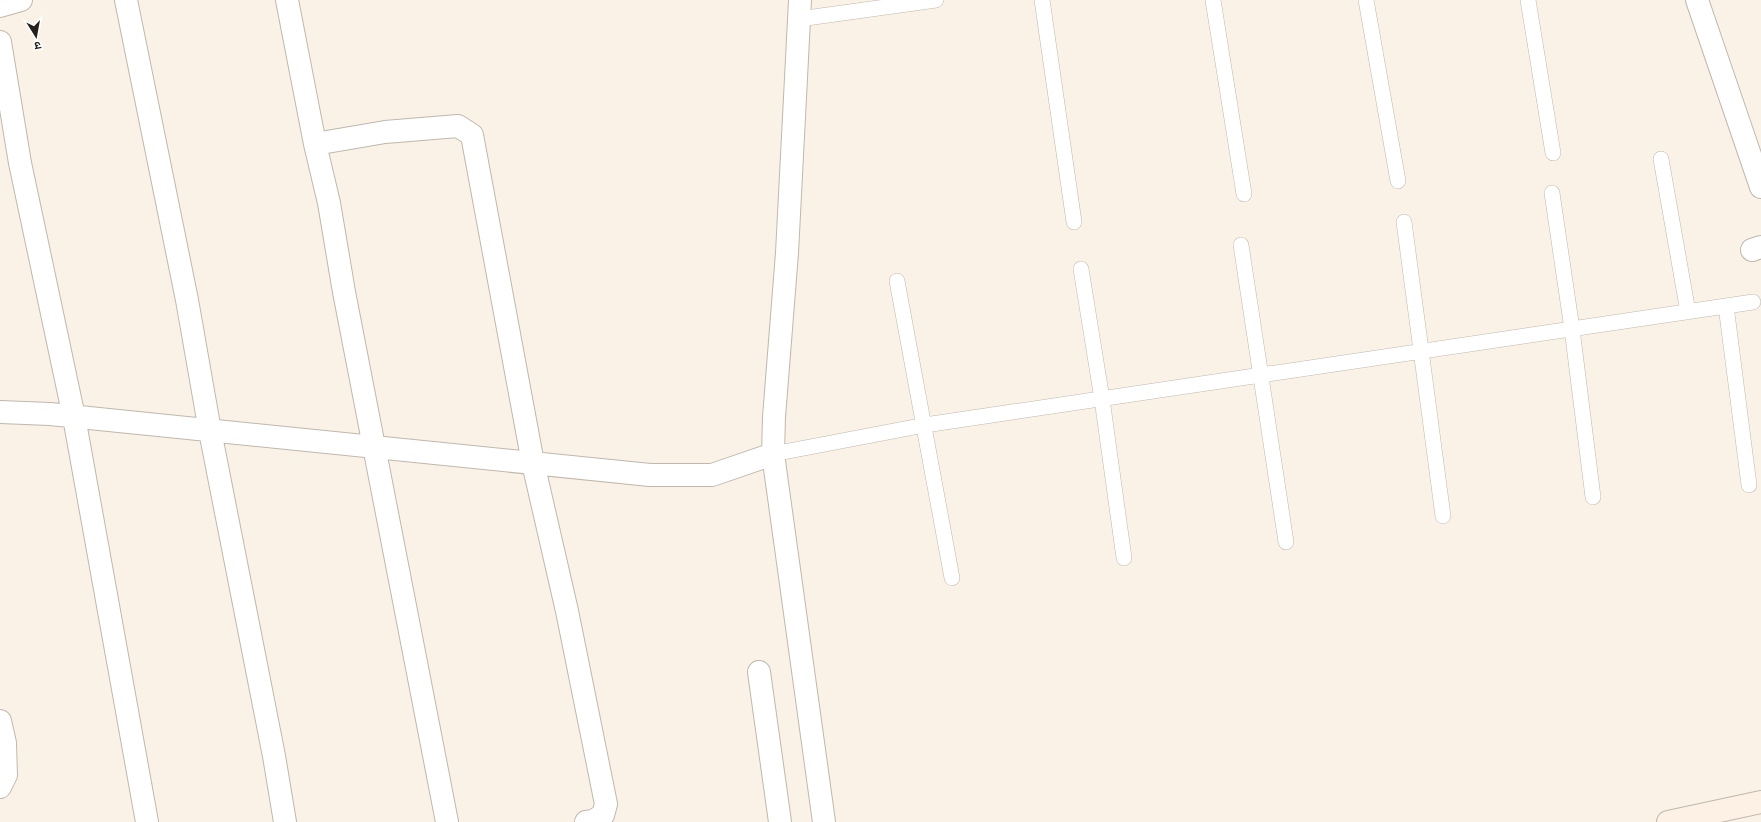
<svg xmlns="http://www.w3.org/2000/svg" width="1761" height="822" font-family="'Public Sans','Noto Sans Devanagari',sans-serif">
	<rect width="100%" height="100%" fill="#fbf2e7"/>
	<g fill="none" stroke-linecap="round" stroke-linejoin="round">
		<g stroke="#c0b7ad" stroke-width="16">
			<path id="service" d="M1042,0L1074,222
				M1213,0L1244,194
				M1366,0L1398,181
				M1528,0L1553,153
				M799,19L936,0
				M1661,159L1688,312
				M1552,193L1572,329L1593,497
				M1404,222L1443,516
				M1241,245L1286,542
				M1081,269L1102,399L1124,558
				M897,281L952,578
				M1726,306L1749,485
				M773,454L925,425L1753,302"/>
		</g>
		<g stroke="#c0b7ad" stroke-width="24">
			<path id="minor" d="M126,0L187,300L210,431L274,756L285,822
				M287,0L315,144L329,203L344,292L447,822
				M800,0L787,253L774,417L773,454L824,822
				M1697,0L1761,187
				M0,6L21,0
				M0,42L20,163L74,417L147,822
				M315,144L385,132L458,126L472,135L533,463L567,611L606,804L603,815L593,821L586,822
				M1752,250L1761,247
				M0,412L50,414L650,475H712L773,454
				M759,672L780,822
				M0,721L5,743L6,775L0,787"/>
		</g>
		<g stroke="#c0b7ad" stroke-width="24">
			<path id="secondary" d="M1668,822L1761,802"/>
		</g>
		<use href="#service" stroke="#fff" stroke-width="15"/>
		<use href="#minor" stroke="#fff" stroke-width="22"/>
		<use href="#secondary" stroke="#fdf1e5" stroke-width="22"/>
	</g>
	<g transform="translate(36 36) rotate(169)" stroke="#ffffff" stroke-width="3" paint-order="stroke">
	<path d="M0-3L7 15L0 10L-7 15Z" fill="#24211d"/>
	<text y="-6" font-size="11" font-weight="bold" text-anchor="middle" fill="#24211d">उ</text>
	</g>
</svg>
